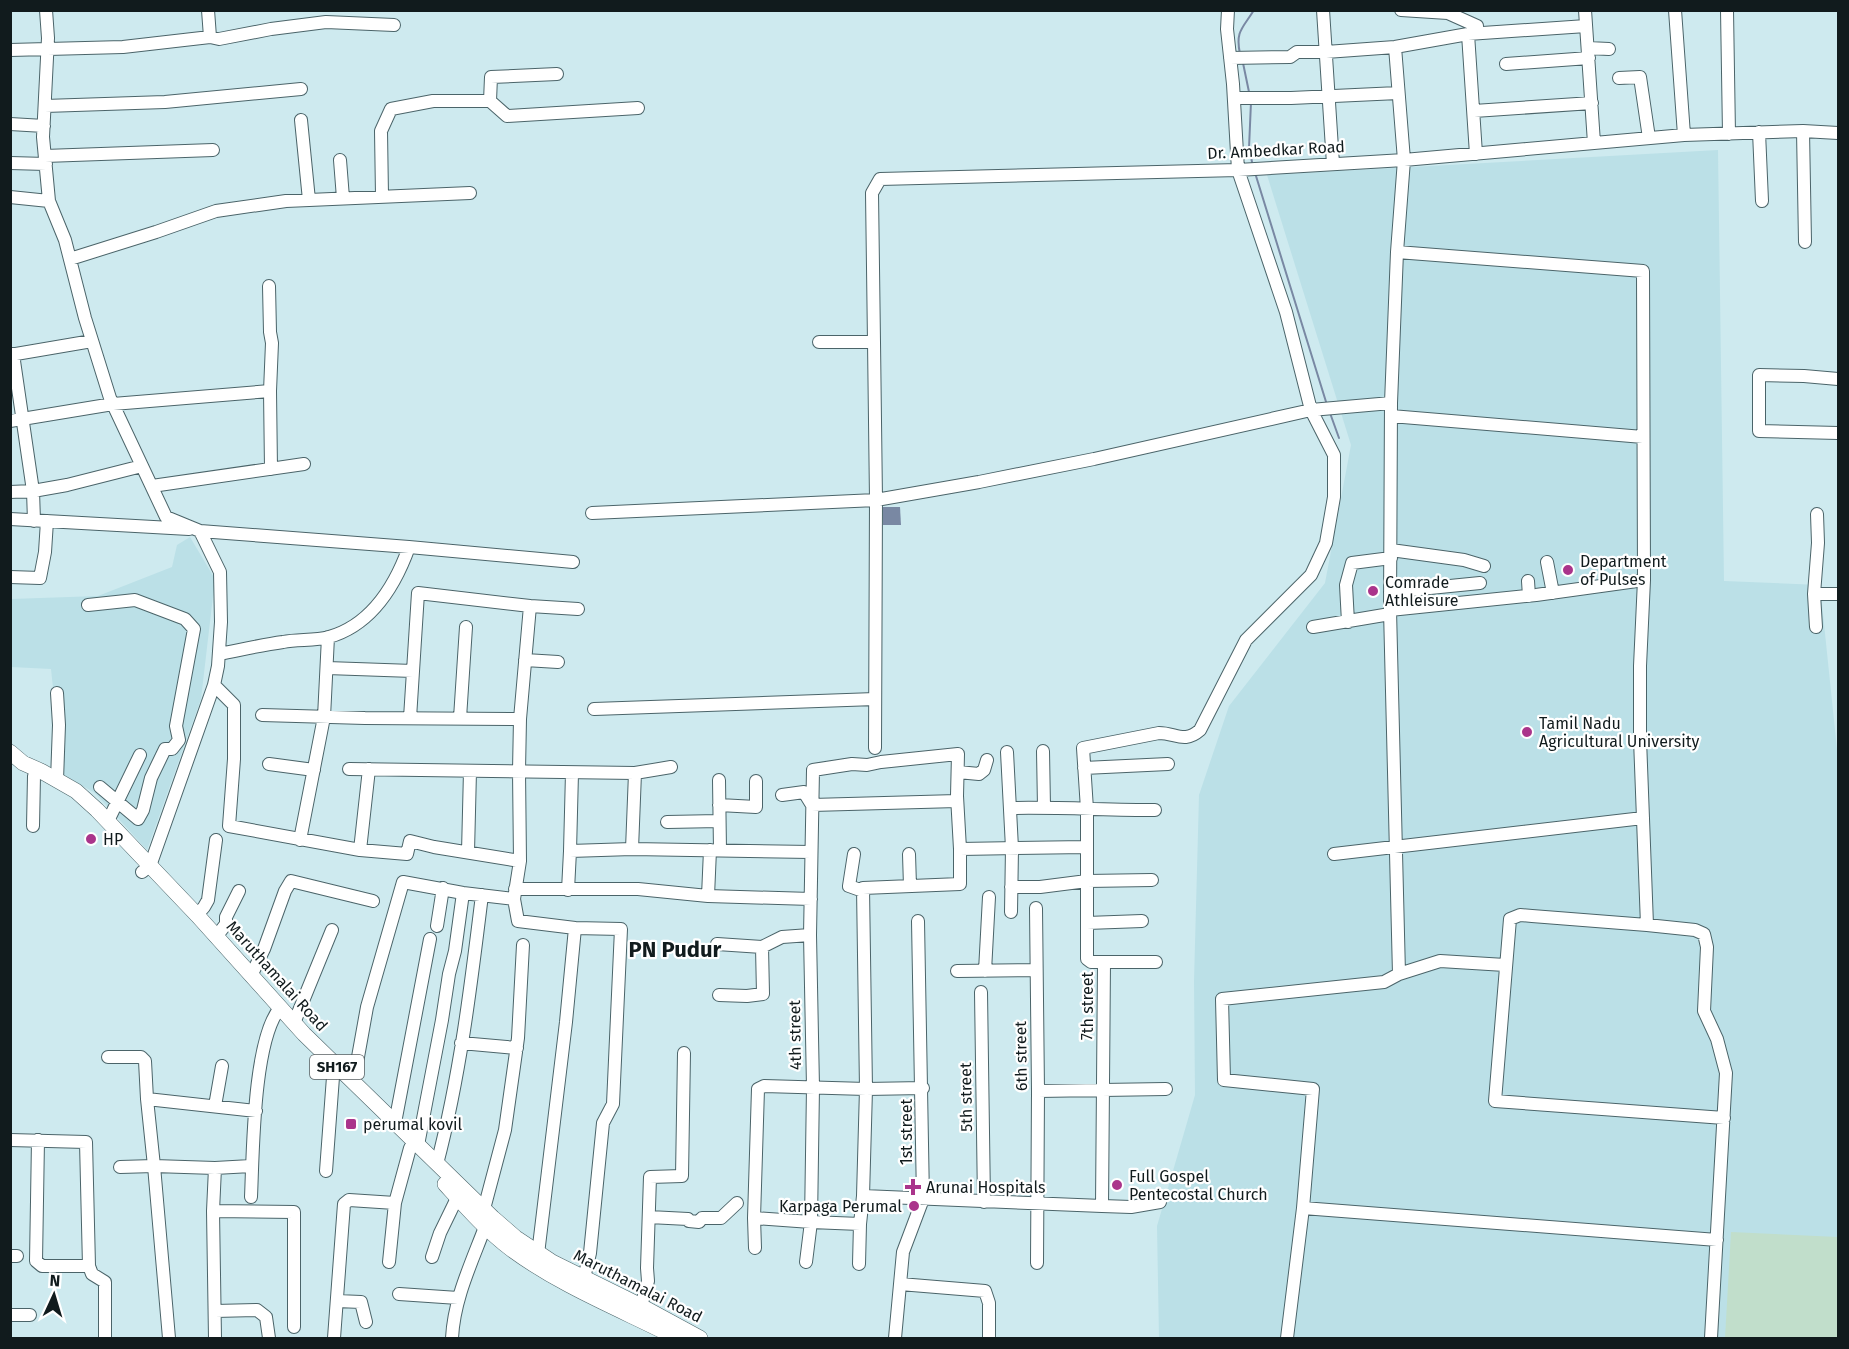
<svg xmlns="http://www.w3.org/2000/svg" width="1849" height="1349" font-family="'Fira Sans',sans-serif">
	<rect width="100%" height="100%" fill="#ceeaef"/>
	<path fill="#bbe0e7" d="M1718,150L1724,581L1820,585L1838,759V1338H1159L1157,1226L1195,1095L1194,981L1199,795L1229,706L1325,583L1351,445L1267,175Z
		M190,537L215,579L201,699L147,850L95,793L62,774L51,669L11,667V599L98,596L172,567L177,545Z"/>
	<path fill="#c1decb" d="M1731,1232L1838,1237V1338H1725Z"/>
	<path fill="#7988a3" d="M883,507H900L901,525H883Z"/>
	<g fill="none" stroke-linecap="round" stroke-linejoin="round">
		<path stroke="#7988a3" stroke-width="2" d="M1240,54C1235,31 1243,28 1254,10
			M1243,63L1249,92
			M1251,102L1249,148L1252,162
			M1256,176L1327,405
			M1330,413L1339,438"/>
		<g stroke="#4b6469" stroke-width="14">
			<path id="minor" d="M46,10L48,38L43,137L49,201L65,240L85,318L110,398L166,517L200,531L220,572L221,622L218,666L214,685L150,866L142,872
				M208,10L210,37
				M1323,10L1333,164
				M1401,10L1448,13L1477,26V33
				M1585,10L1594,143
				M1675,10L1684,135
				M1727,10L1729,134
				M1588,48L1609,49
				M10,50L123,47L210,37L219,39L271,29L326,22L394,25
				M1230,58L1290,57L1297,52H1326L1395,47L1468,34
				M1506,64L1589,58
				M557,74L491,77L490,101L507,116L638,108
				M1619,78L1640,77L1649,138
				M1234,98H1291L1398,93
				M45,106L165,102L301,89
				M1474,111L1592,103
				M301,120L309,200
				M10,124L44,126
				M1803,131L1805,242
				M1759,132L1762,201
				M1476,154L1468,34L1586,26
				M45,156L213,150
				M340,160L343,198
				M10,163L46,164
				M382,196L381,131L391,109L433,101H490
				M10,197L49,201
				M1397,252L1643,271L1644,580
				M70,259L156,232L216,211L286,201L470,193
				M269,286L270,332L272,343L270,391L271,469
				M819,342H874L876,500L979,482L1094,459L1311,410L1391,403L1390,610L1536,595L1644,580L1640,666V739L1647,925
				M874,342L872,193L880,179L1238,170L1404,160L1684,135L1803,131L1838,133
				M13,354L33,491L67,485L142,466
				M10,355L92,341
				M1838,379L1804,376L1759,375V431L1838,433
				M1391,403L1397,252L1404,160L1395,47
				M1391,416L1643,437
				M10,421L113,404L270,391
				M152,486L304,464
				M10,492L33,491L34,521
				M592,513L876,500L875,748
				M10,519L189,529
				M200,531L409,547L573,562
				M1391,550L1464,560L1484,566
				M1547,562L1553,593
				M10,577L40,578L45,552L47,521
				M1528,581L1529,596
				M1390,592L1480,583
				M1814,594H1838
				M88,605L135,600L185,619L194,629L176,726L179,740L172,749H165L151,778L143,810L138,819L100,787
				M530,606L578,609
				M1390,610L1399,974
				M1348,622L1346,585L1352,563L1391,558
				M1313,627L1390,614
				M1816,627L1814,594L1818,543L1817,514
				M219,654C240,650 261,645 283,642C298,639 314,641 329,637C371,625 395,586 409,547
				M525,660L558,662
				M327,668L413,671
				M214,685L234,705V759L229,826L360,850L407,854L410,841L434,847L520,861
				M594,709L875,699
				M262,715L365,718L520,719L519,771L520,861L514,899L518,921L575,928L566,1022L538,1254
				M410,718L418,593L530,606L520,719
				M460,718L466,627
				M1043,751L1044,807
				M1007,752L1012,848L1011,912
				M269,764L314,770
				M1084,768L1168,764
				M349,769L635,773L632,849L811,852
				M958,772L979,774L984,770L987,760
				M572,773L570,851L632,849
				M635,773L671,767
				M57,780L59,725L57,693
				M719,780L720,850
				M782,795L804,792L812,805L957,801
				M719,805L756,807V781
				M1011,808C1059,807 1107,810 1155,810
				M108,821L140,755
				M667,822L719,821
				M33,826L34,776
				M300,840L324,717L328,637
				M1086,847L960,849V884L863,888L866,1089L863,1196L1102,1206L1131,1207L1160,1202
				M360,850L369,769
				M468,852L470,771
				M854,854L849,886L863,891
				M909,854L910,886
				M1334,854L1643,818
				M1011,887H1040L1087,881L1152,880
				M515,889H638L708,896L811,899
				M568,890L570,851
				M708,896L710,850
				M1036,908L1038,1091L1037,1263
				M197,915L204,907L208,900L216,840
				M1087,923L1142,921
				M437,926L443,888
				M575,928L621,929L613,1104L603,1123L590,1253L584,1278
				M216,937L226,924V917L239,891
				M717,944L762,947L782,937L810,935
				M1104,962H1156
				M957,971L1036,970
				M985,971L989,897
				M251,976L264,949L285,891L291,881L373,901
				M981,992L984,1202
				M719,995L747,996L763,994L762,947
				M294,1023L332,930
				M461,1043L517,1048
				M108,1057H141L145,1061L147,1099
				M346,1076L358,1057L367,1007L403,882L463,893L514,899
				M1038,1091L1166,1089
				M215,1106L222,1066
				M395,1123L430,939
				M10,1140L86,1142L89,1266L92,1274L105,1282V1338
				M38,1140L36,1261L42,1266H89
				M418,1145L442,1020L449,974L455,951L463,893
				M437,1164C460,1076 471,985 482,895
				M120,1167L154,1166L147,1099L256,1111
				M215,1168L213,1211L215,1338
				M326,1171L333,1077
				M863,1196L860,1224L811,1222L813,1087L810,935L813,770L852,764L867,765L881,762L958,754L957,796L960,849
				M251,1197C253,1154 253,1040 280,1008
				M1102,1206L1104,962H1091L1087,959V809L1083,748L1159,733C1176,733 1184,744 1200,730L1246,640L1311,575L1326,543L1334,497V455L1311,410L1286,312L1238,170L1233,84L1227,29L1228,10
				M1303,1208L1313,1089L1224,1080L1222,999L1384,982L1399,974L1440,961L1505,965
				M484,1209L505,1130L518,1038L523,945
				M213,1211L294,1212V1327
				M649,1217L688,1219L689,1221L699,1222L702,1218H721L737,1203
				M754,1218L758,1089L764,1086L866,1089L923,1088
				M755,1248L754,1218L811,1222L806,1262
				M10,1256H17
				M432,1257L440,1233L457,1198
				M389,1262L395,1203
				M859,1264L860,1224
				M900,1284L985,1291L989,1303V1338
				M399,1294L458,1298
				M337,1301L361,1302L366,1322
				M641,1306L648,1281L647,1268L650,1177L682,1176L684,1053
				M215,1311L257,1310L266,1317L269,1338
				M10,1315H30
				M169,1338L154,1166L215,1168L251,1166
				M334,1338L344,1204L349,1200L395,1203L410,1148
				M452,1338C454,1299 471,1264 485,1227L490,1221
				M895,1338L903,1252L923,1199L918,921
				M1287,1338L1303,1208L1717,1240
				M1711,1338L1726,1073L1717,1039L1704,1011L1707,947L1704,934L1695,930L1647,925L1532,916L1520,915L1510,919L1495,1101L1724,1118"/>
		</g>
		<g stroke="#4b6469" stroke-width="16">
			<path id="major" d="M10,752L23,763L41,771L76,791L97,810L197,915L304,1034L493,1218L516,1238L552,1262L641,1306L700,1338
				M445,1184C466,1207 486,1230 511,1249C561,1286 622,1310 677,1338"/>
		</g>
		<use href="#minor" stroke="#fff" stroke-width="12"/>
		<use href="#major" stroke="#fff" stroke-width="15"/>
	</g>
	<g fill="#aa348b" stroke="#fff" stroke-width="2">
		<circle cx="1568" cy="570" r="6"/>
		<circle cx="1373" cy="591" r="6"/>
		<circle cx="1527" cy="732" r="6"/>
		<circle cx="91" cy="839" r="6"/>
		<rect x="345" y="1118" width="12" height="12" rx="3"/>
		<circle cx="1117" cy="1185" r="6"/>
		<path d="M910 1178h6v6h6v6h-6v6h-6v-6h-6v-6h6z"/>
		<circle cx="914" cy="1206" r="6"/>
	</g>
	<g text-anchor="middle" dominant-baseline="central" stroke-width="4.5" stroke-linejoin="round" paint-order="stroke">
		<rect fill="#fff" stroke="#585f61" stroke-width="1.5" x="310" y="1055" width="54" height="24" rx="4.5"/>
		<g font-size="15" font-weight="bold" fill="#111b1d">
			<text x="337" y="1067">SH167</text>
		</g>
		<g font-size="16" fill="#111b1d" stroke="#fff">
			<text transform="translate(1276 150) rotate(-3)">Dr. Ambedkar Road</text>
			<text transform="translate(277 976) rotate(48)">Maruthamalai Road</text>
			<text transform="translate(1087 1006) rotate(-90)">7th street</text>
			<text transform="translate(795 1035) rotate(-91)">4th street</text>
			<text transform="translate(1021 1056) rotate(-91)">6th street</text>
			<text transform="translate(966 1097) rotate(-91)">5th street</text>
			<text transform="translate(906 1132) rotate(-90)">1st street</text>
			<text transform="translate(638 1286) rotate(27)">Maruthamalai Road</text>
		</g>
		<g font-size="16" fill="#111b1d" stroke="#fff" text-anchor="start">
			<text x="1580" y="561">Department<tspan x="1580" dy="18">of Pulses</tspan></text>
			<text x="1385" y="582">Comrade<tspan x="1385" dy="18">Athleisure</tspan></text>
			<text x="1539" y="723">Tamil Nadu<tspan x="1539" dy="18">Agricultural University</tspan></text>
			<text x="103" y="839">HP</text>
			<text x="363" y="1124">perumal kovil</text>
			<text x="1129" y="1176">Full Gospel<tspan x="1129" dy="18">Pentecostal Church</tspan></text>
			<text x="926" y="1187">Arunai Hospitals</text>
			<text x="902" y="1206" text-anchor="end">Karpaga Perumal</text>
		</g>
		<g font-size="22" font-weight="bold" fill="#111b1d" stroke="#fff">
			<text x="675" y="949">PN Pudur</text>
		</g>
	</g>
	<rect width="1849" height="1349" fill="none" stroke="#111b1d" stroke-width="24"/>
	<g transform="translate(54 1295) rotate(4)" stroke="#ffffff" stroke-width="4.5" paint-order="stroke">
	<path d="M0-4.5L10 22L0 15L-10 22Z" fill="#111b1d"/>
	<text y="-9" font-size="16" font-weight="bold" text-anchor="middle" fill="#111b1d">N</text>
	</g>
</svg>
